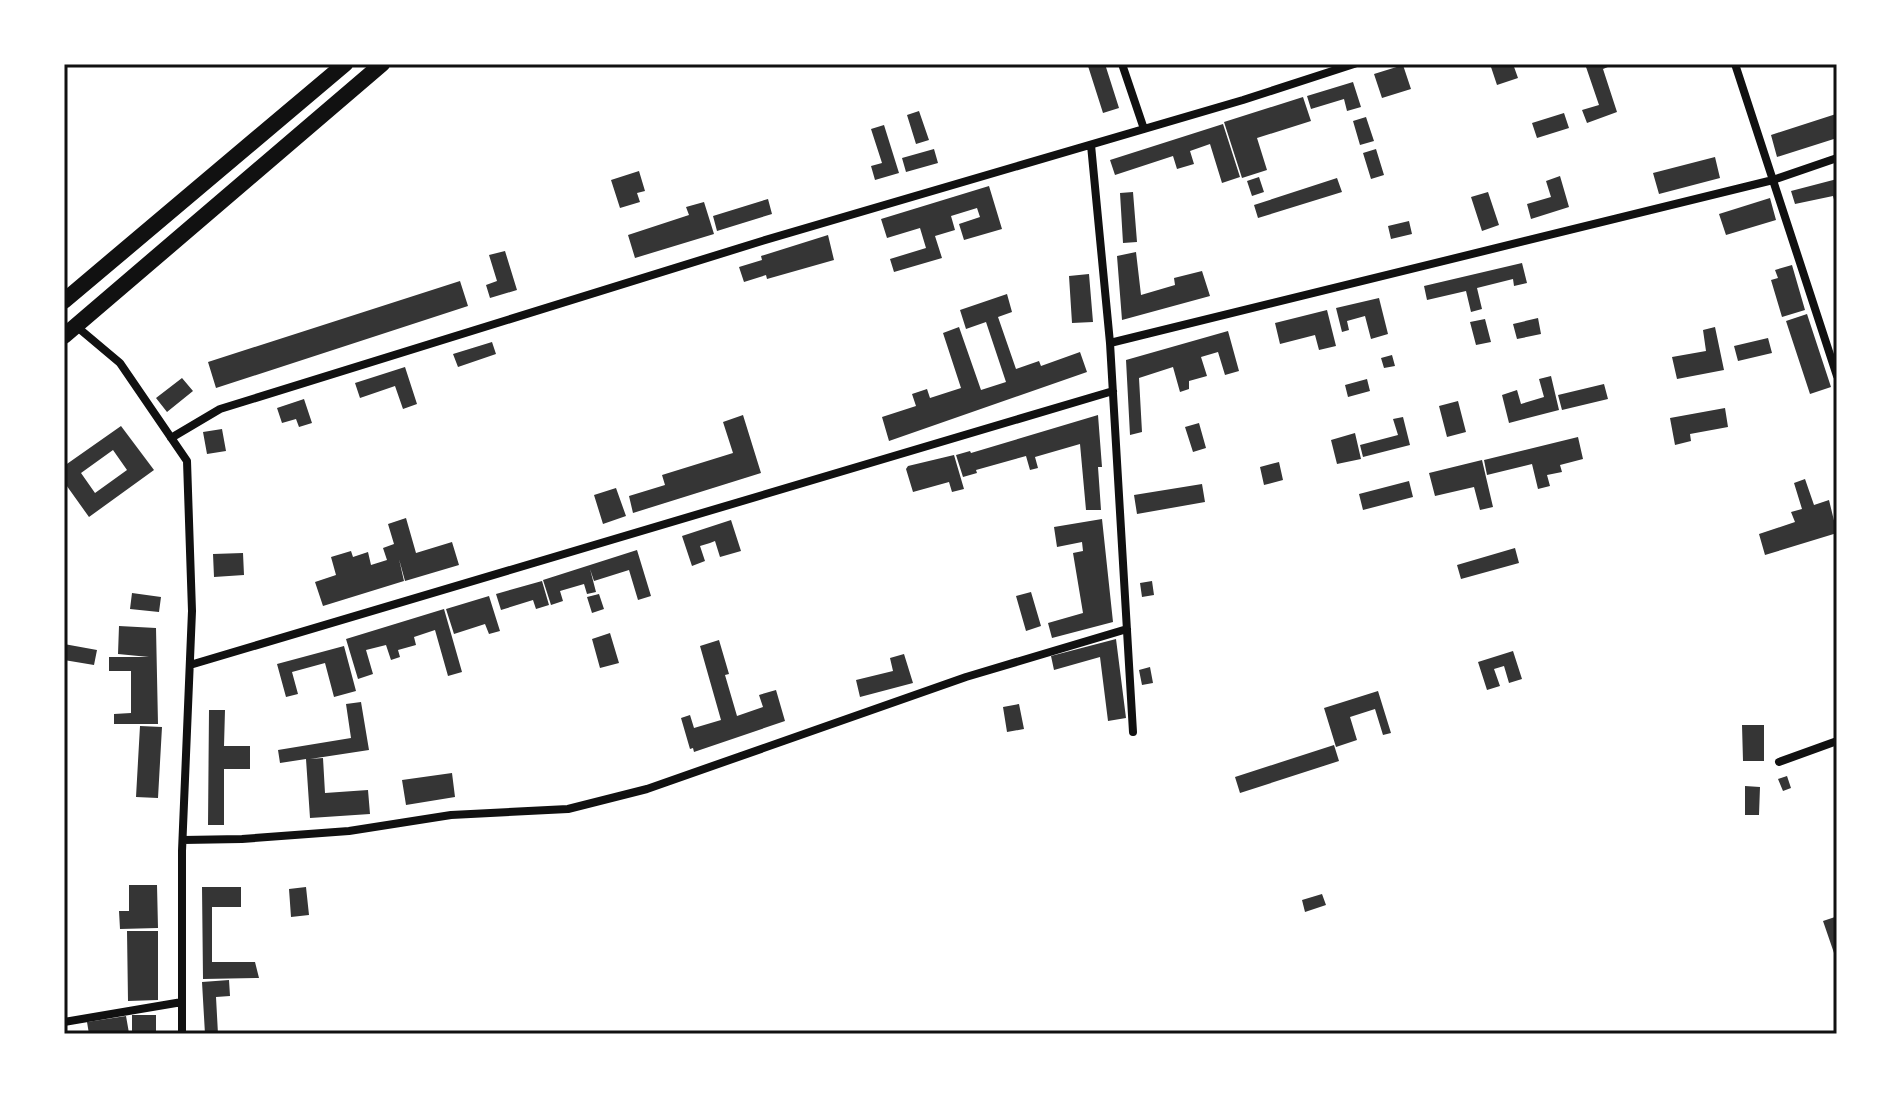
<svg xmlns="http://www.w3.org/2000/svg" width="1901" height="1098" font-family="Signika,sans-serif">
	<rect width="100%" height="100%" fill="#fff"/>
	<path fill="#353535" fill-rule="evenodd" d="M1095,64H1105L1119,108L1103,113L1088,66Z
		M1490,64H1513L1518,78L1497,85Z
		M1585,64H1615L1603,69L1617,112L1587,123L1582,110L1599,105Z
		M1403,65L1411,89L1382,98L1374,74Z
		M1353,82L1361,107L1347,111L1344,99L1311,109L1307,96Z
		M1303,97L1311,121L1257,138L1267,170L1242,178L1224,122Z
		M919,111L929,140L916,144L907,115Z
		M1564,113L1569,128L1537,138L1532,123Z
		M1836,114L1837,138L1777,157L1771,135Z
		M1366,117L1374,141L1360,145L1353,121Z
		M1223,124L1240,177L1222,183L1210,144L1190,151L1194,164L1177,169L1173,156L1115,175L1110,160Z
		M884,125L899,173L875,180L871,166L882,163L871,129Z
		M934,149L938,163L906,172L902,158Z
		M1376,149L1384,175L1371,179L1363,153Z
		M1715,157L1720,178L1659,194L1653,173Z
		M639,171L645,191L637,193L640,202L620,208L611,180Z
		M1560,176L1569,207L1531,219L1527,204L1551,197L1546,181Z
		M1259,177L1264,192L1252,196L1247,181Z
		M1337,178L1342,192L1258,218L1254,205Z
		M1837,179V210L1833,196L1795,204L1791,191Z
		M989,186L1002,229L964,240L959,224L980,217L977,208L951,216L955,230L935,236L942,258L894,272L890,259L926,248L920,228L887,238L881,219Z
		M1133,192L1137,242L1123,243L1120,193Z
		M1488,192L1499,225L1482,231L1471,197Z
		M1770,198L1776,220L1726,235L1719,214Z
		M768,199L772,214L717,231L713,216Z
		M704,202L714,234L635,258L628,235L689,215L686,207Z
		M1409,221L1412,234L1391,239L1388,226Z
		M828,235L834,260L767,279L766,275L744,282L739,267L762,260L761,256Z
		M505,251L517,290L490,298L486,285L497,281L489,255Z
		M1136,252L1141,295L1175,285L1174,278L1202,271L1210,296L1122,320L1117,256Z
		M1522,263L1527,283L1514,286L1513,279L1477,288L1482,309L1471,312L1466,291L1427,300L1424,286Z
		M1792,265L1805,310L1782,317L1771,280L1778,278L1775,270Z
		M1089,274L1093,322L1072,323L1069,276Z
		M460,281L468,306L216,388L208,362Z
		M1007,294L1012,312L998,317L1016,369L1039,361L1041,366L1080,352L1087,372L889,441L882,417L916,406L912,394L927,389L930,398L961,388L943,333L959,327L981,390L1006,382L986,322L966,329L960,310Z
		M1379,298L1388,334L1371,339L1365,316L1347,321L1349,330L1342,332L1336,308Z
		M1327,310L1336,346L1319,350L1315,335L1280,344L1275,323Z
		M1807,314L1831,387L1810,394L1786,321Z
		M1538,318L1541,334L1517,339L1513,324Z
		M1485,319L1491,342L1476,345L1470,322Z
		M1715,327L1724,370L1677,379L1672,357L1706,351L1703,330Z
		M1228,331L1239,371L1225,375L1218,352L1201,357L1207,376L1189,381V389L1180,392L1173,367L1139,378L1142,432L1130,435L1126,360Z
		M1768,338L1772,353L1738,361L1734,346Z
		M492,342L496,354L458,367L453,354Z
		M1392,355L1395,366L1384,368L1381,358Z
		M405,367L417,404L403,409L395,386L360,398L355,383Z
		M1551,376L1559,410L1509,423L1502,395L1517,390L1521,404L1544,397L1539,379Z
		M182,378L193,391L167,412L156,398Z
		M1367,379L1370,391L1348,397L1345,385Z
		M1604,384L1608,399L1562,410L1558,395Z
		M304,399L312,423L299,427L296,419L282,423L277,408Z
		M1458,401L1466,432L1447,437L1439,406Z
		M1725,408L1728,427L1690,434L1691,441L1675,445L1670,418Z
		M743,415L761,473L633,513L629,496L665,485L662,475L733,453L723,422Z
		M1098,415L1102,467H1098L1101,510H1086L1080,444L1035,457L1038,468L1030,470L1026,456L976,470L977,473L963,477L956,455L970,451L971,453Z
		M1403,417L1410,445L1363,457L1360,445L1398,435L1393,419Z
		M1199,423L1206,448L1193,452L1185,427Z
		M121,426L154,470L89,517L64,482V466ZM113,450L127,470L95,493L81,473Z
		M222,429L226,451L207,454L203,432Z
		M1355,433L1361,459L1337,464L1331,440Z
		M1578,437L1583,459L1560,465L1562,472L1547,475L1550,486L1538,489L1532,464L1487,475L1484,460Z
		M954,455L964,489L952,492L949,482L913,492L906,469L908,466Z
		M1482,460L1493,507L1480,510L1474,487L1435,496L1429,473Z
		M1279,462L1283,480L1264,485L1260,467Z
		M1805,479L1814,505L1829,500L1837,533L1765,555L1759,534L1795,522L1791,512L1802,509L1794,483Z
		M1409,481L1413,497L1363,510L1359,494Z
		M1202,484L1205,502L1137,514L1134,495Z
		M616,488L626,516L603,524L594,495Z
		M406,518L416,553L452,542L459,565L405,581L399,559L404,581L323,606L315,582L336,575L331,557L351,551L353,557L368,552L371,565L387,560L383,548L394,544L388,524Z
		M1102,519L1113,622L1052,638L1048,623L1083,613L1073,553L1083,551L1082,542L1057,547L1054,527Z
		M731,520L741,551L720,557L715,541L710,543L700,546L705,561L692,566L682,536Z
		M1515,548L1519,563L1461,579L1457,565Z
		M637,550L651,596L638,600L629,570L594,581L590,569L596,592L587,594L584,584L560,591L563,601L551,605L543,580Z
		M243,553L244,575L214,577L213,554Z
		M542,581L549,605L536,609L533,600L501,610L496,594Z
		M1152,581L1154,595L1142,597L1140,583Z
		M1031,592L1041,626L1026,631L1016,596Z
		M132,593L161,597L159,612L130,609Z
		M599,594L604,609L592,613L587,597Z
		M489,596L500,631L489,634L485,624L454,634L446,609Z
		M444,609L462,672L448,676L435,630L414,637L416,645L398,650L400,657L391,660L386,645L366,650L373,674L358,679L346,639Z
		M119,626L156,628L158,724H114V714L131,713V671H109V657H149L118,654Z
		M610,633L619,663L600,668L592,639Z
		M1116,639L1126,718L1108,721L1100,657L1054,670L1051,656Z
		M719,640L729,674L725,675L737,716L763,707L759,695L776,690L785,721L694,752L693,748L690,749L681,718L690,715L694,728L721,720L700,646Z
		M64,644L97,650L94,665L64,660Z
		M344,646L356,691L334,697L325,663L292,672L298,694L286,697L277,664Z
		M1513,651L1522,679L1509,683L1504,666L1494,669L1500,686L1487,690L1478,662Z
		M904,654L913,683L860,697L856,680L893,671L890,658Z
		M1150,667L1153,683L1142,685L1139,670Z
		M1378,691L1391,733L1383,735L1375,709L1350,717L1357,740L1336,747L1324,708Z
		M361,702L369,750L310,759L323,758L325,793L368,790L370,814L310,818L306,759L280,763L278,750L351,738L346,704Z
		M1019,704L1024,729L1007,732L1003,707Z
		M209,710H225L224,746H250V769H224V825H208Z
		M1742,725H1764V761H1743Z
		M140,726L162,727L158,798L136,797Z
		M1334,745L1339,761L1240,793L1235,777Z
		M452,773L455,797L406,805L402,780Z
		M1787,776L1791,788L1783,791L1778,779Z
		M1745,786L1760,787L1759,815H1745Z
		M129,885H157L158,928L120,929L119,911H129Z
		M202,887H241V907H212V962H255L259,978L203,979Z
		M306,887L309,915L291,917L289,889Z
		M1322,894L1326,905L1305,912L1302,900Z
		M1835,917L1837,952L1834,953L1823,921Z
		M127,931H158V1000L128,1001Z
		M229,980L230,996L216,997L218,1034H205L202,982Z
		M132,1015H156V1034H132Z
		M126,1016L129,1033L89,1034L87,1022Z"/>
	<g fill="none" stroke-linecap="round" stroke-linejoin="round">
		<path stroke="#111" stroke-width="8" d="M1122,64L1144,129
			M1735,64L1837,376
			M1091,145L1110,343L1133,732
			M76,326L120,363L187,461L192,611L182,851V1034
			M1110,343L1773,180L1837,158
			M171,438L220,409L762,241L1243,100L1354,64
			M190,665L1113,391
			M1779,762L1837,741
			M183,840L242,839L349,831L451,815L568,809L647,789L966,677L1127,629
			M64,1022L182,1002"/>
		<path stroke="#111" stroke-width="16" d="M64,301L345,64
			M64,336L382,64"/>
	</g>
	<rect width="1901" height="1098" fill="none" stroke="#ffffff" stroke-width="132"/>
	<rect x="66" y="66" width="1769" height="966" fill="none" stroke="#111" stroke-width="3"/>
</svg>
